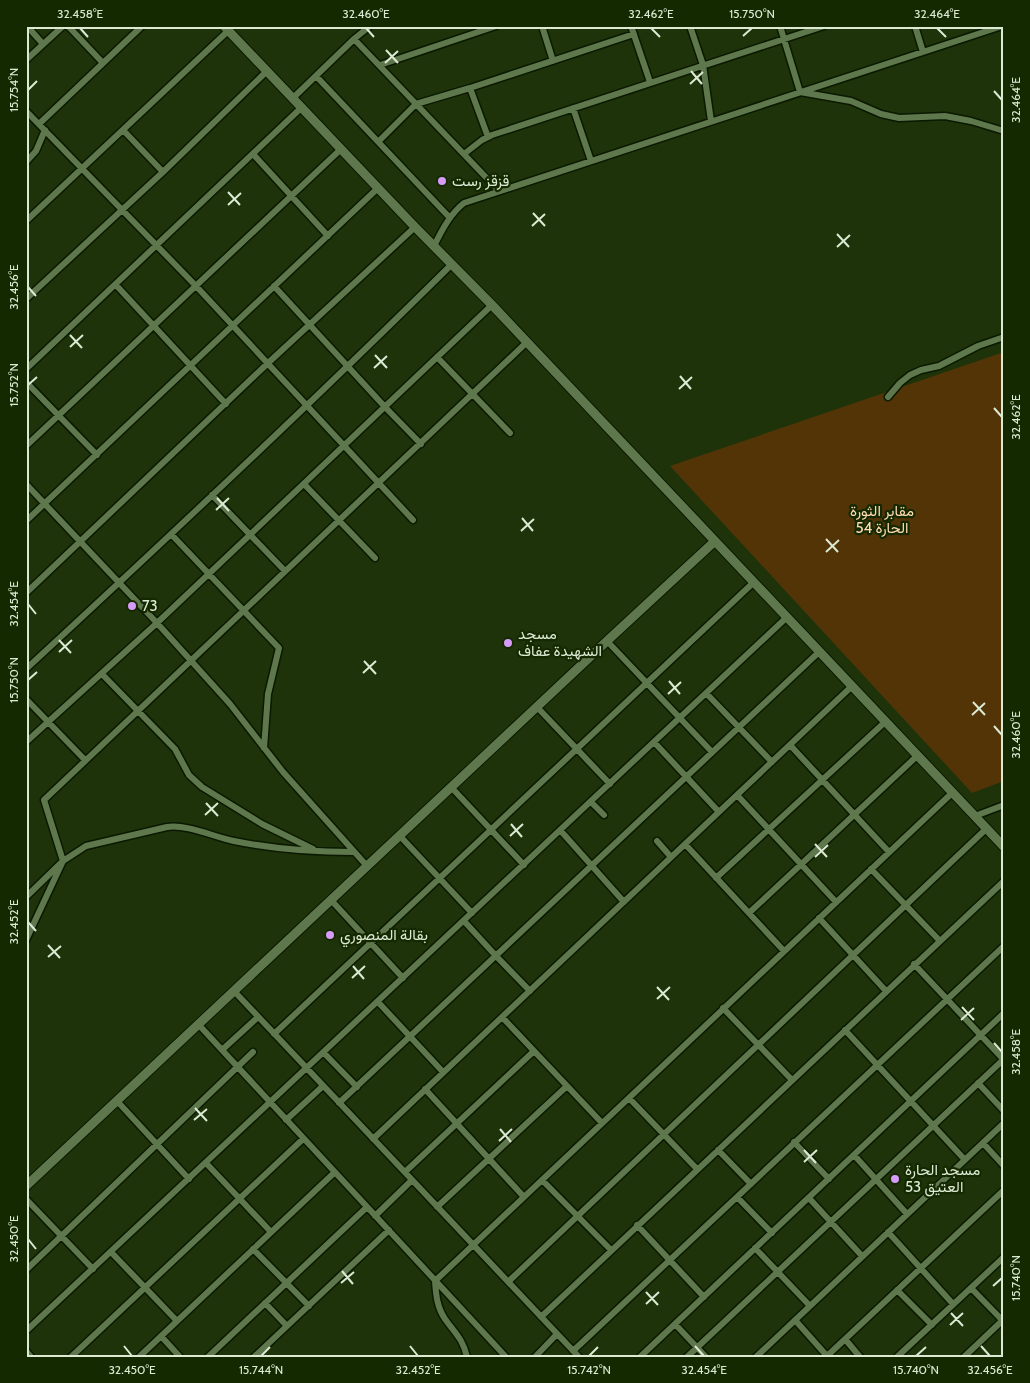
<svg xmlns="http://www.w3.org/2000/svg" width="1030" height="1383" font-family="Cabin,Vazirmatn,sans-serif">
	<rect width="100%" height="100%" fill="#1e330a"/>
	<path fill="#523407" d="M1004,352V781L972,793L670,466Z"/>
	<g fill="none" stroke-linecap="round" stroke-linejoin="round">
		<g stroke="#0a1900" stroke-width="9">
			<path id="street" d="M27,26L43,44
				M68,26L103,63
				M542,26L553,61
				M631,26L650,82
				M690,26L703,65L711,121
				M780,26L800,92L851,101L881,114L899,118L945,116L971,121L1004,131
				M915,26L923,52
				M354,39L499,191
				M26,60L63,26
				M380,65L496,26
				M316,76L450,218
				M470,88L488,137
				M293,98L354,39L370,26
				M573,108L591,161
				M26,111L196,286L413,520
				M39,124L142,26
				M123,130L163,172
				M379,141L416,104L470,88L634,34
				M253,154L328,236
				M464,154L482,140L492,135L824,26
				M26,162L36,151L45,130
				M26,221L228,31
				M434,246C442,230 450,214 464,203L1002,26
				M116,285L226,404
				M274,286L385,407L421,444
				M26,299L163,172L267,71
				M437,357L510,433
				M26,369L302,107
				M26,382L97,455
				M888,397L900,383L910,375L921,370L939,366L978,346L1004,337
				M26,446L341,149
				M26,484L157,623L230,704L283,772L367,866
				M304,484L375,558
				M212,495L285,571
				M26,521L378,188
				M171,534L279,648L268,694L264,748
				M26,593L267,364L415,227
				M607,641L712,752
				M26,669C170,536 313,402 452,264
				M102,674L175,749L189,775L202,787L262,824L313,849
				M706,693L772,762
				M26,699L85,760
				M537,707L610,784
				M26,742L157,623L492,305
				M654,742L719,812
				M790,745L889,852
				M451,787L524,865
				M737,795L836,902
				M591,802L604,815
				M975,816L1004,805
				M560,830L624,902
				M399,835L472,913
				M657,841L671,857
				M685,844L784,951
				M871,869L940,941
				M716,878L885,722
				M26,897L63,861L86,846L167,827C187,824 214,837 234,841C273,849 314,852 353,852
				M331,900L403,978
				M749,913L917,756
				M819,918L886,991
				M464,921L496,956L530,991
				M26,940L63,861L44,800L527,342
				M914,964L1004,1060
				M234,991L579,1357
				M378,1002L443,1072
				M723,1008L792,1080
				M502,1017L602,1123
				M198,1024L506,1357
				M845,1030L965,1160
				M274,1034L754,582
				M222,1050L258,1017
				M324,1053L357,1087
				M978,1083L1004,1111
				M425,1089L524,1197
				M629,1098L697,1169
				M117,1101L189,1179
				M339,1103L819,652
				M286,1120L323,1086
				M373,1139L851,687
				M794,1142L829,1179
				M983,1143L1004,1166
				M718,1150L751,1184
				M854,1155L907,1214
				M206,1163L271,1232
				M405,1172L534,1051
				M542,1180L611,1250
				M737,1197L772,1233
				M809,1198L862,1256
				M26,1199L93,1269
				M437,1207L567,1086
				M375,1216L412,1180
				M637,1225L704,1297
				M888,1232L953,1304
				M755,1248L810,1306
				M253,1249L309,1306
				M111,1252L177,1321
				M26,1270L253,1052
				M508,1282L986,829
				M971,1288L1004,1322
				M897,1290L932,1325
				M265,1303L287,1326
				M541,1317L1004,881
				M795,1320L827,1356
				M675,1324L706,1357
				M26,1331L786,618
				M161,1336L180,1357
				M845,1339L860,1357
				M26,1351L31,1357
				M573,1351L1004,946
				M71,1357L303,1139
				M139,1357L335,1172
				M208,1357L367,1207
				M254,1357L389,1230
				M467,1357C463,1339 455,1333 445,1319C437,1307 436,1295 435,1281L952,793
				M535,1357L557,1334
				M640,1357L1004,1013
				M687,1357L1004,1059
				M756,1357L1004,1123
				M826,1357L1004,1190
				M897,1357L1004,1257
				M964,1357L1004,1319"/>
		</g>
		<g stroke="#0a1900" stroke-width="11">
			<path id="secondary" d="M224,26L415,227L492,305L1004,847
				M26,1186L607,641L715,541"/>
		</g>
		<use href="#street" stroke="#5f774c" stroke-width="6"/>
		<use href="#secondary" stroke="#5f774c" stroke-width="9"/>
	</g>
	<path fill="none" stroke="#dcead3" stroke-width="2" d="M80,28L88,37M366,28L374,37M651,28L660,37M937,28L946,37M743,36L752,28M386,50L398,63M385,63L398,51M691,71L702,84M690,84L703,72M28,90L37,81M994,91L1002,100M228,192L240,205M228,205L241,193M533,213L545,226M532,226L545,214M837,234L849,247M837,247L850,235M28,287L36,296M70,335L82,348M70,347L83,335M375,355L387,368M374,368L387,356M680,376L691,389M28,385L37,377M679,389L692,377M994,408L1002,417M217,498L229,511M216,510L229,498M522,518L533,531M521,531L534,519M826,539L838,552M826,552L839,540M28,604L36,614M59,640L71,653M59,652L72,640M364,661L376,674M363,673L376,661M28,680L37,672M669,681L680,694M668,694L681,682M973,702L985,715M972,715L985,703M994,726L1002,735M206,803L218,816M205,815L218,803M511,824L522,837M510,836L523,824M815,844L827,857M815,857L828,845M28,922L36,931M48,945L60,958M48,957L61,946M353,966L364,979M352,978L365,966M657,987L669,1000M657,999L670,987M962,1007L974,1020M961,1020L974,1008M994,1043L1002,1052M195,1108L207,1121M194,1120L207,1109M500,1129L511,1142M499,1141L512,1129M804,1150L816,1163M804,1162L817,1150M28,1239L36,1249M342,1271L353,1284M341,1283L354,1272M993,1286L1002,1278M646,1292L658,1305M646,1304L659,1292M951,1313L963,1326M950,1325L963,1313M124,1346L132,1356M410,1346L418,1356M695,1346L704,1356M981,1346L990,1356M261,1356L270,1347M589,1356L598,1347M916,1356L926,1347"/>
	<g fill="#d79bf9" stroke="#152901" stroke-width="2">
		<circle cx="442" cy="181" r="5"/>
		<circle cx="132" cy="606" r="5"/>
		<circle cx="508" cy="643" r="5"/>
		<circle cx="330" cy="935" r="5"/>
		<circle cx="895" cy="1179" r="5"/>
	</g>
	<g text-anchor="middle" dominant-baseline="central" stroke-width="4.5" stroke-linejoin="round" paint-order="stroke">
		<g font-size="15" fill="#dcead3" stroke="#152901" text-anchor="start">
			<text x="452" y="181">قزقز رست</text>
			<text x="142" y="606">73</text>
			<text x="518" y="634">مسجد<tspan x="518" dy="17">الشهيدة عفاف</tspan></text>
			<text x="340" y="935">بقالة المنصوري</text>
			<text x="905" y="1170">مسجد الحارة<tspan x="905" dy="17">53 العتيق</tspan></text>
		</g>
		<g font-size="15" fill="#ffdbb0" stroke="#152901">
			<text x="882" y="511">مقابر الثورة<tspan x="882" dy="17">الحارة 54</tspan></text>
		</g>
	</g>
	<rect width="1030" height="1383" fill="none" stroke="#152901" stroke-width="55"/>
	<rect x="28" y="28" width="974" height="1328" fill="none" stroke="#dcead3" stroke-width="2"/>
	<g font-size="12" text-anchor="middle" fill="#dcead3">
		<text x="80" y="18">32.458°E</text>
		<text x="366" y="18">32.460°E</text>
		<text x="651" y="18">32.462°E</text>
		<text x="752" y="18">15.750°N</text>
		<text x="937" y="18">32.464°E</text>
		<text transform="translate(14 90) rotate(-90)" y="4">15.754°N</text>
		<text transform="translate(1016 100) rotate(-90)" y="4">32.464°E</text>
		<text transform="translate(14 287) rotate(-90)" y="4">32.456°E</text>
		<text transform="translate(14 385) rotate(-90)" y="4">15.752°N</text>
		<text transform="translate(1016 417) rotate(-90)" y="4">32.462°E</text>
		<text transform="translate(14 604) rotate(-90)" y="4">32.454°E</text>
		<text transform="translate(14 680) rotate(-90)" y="4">15.750°N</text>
		<text transform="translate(1016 735) rotate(-90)" y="4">32.460°E</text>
		<text transform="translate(14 922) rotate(-90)" y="4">32.452°E</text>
		<text transform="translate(1016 1052) rotate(-90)" y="4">32.458°E</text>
		<text transform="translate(14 1239) rotate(-90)" y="4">32.450°E</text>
		<text transform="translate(1016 1278) rotate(-90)" y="4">15.740°N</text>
		<text x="132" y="1374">32.450°E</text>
		<text x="261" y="1374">15.744°N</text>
		<text x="418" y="1374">32.452°E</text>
		<text x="589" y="1374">15.742°N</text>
		<text x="704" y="1374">32.454°E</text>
		<text x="916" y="1374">15.740°N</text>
		<text x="990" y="1374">32.456°E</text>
	</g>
</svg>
